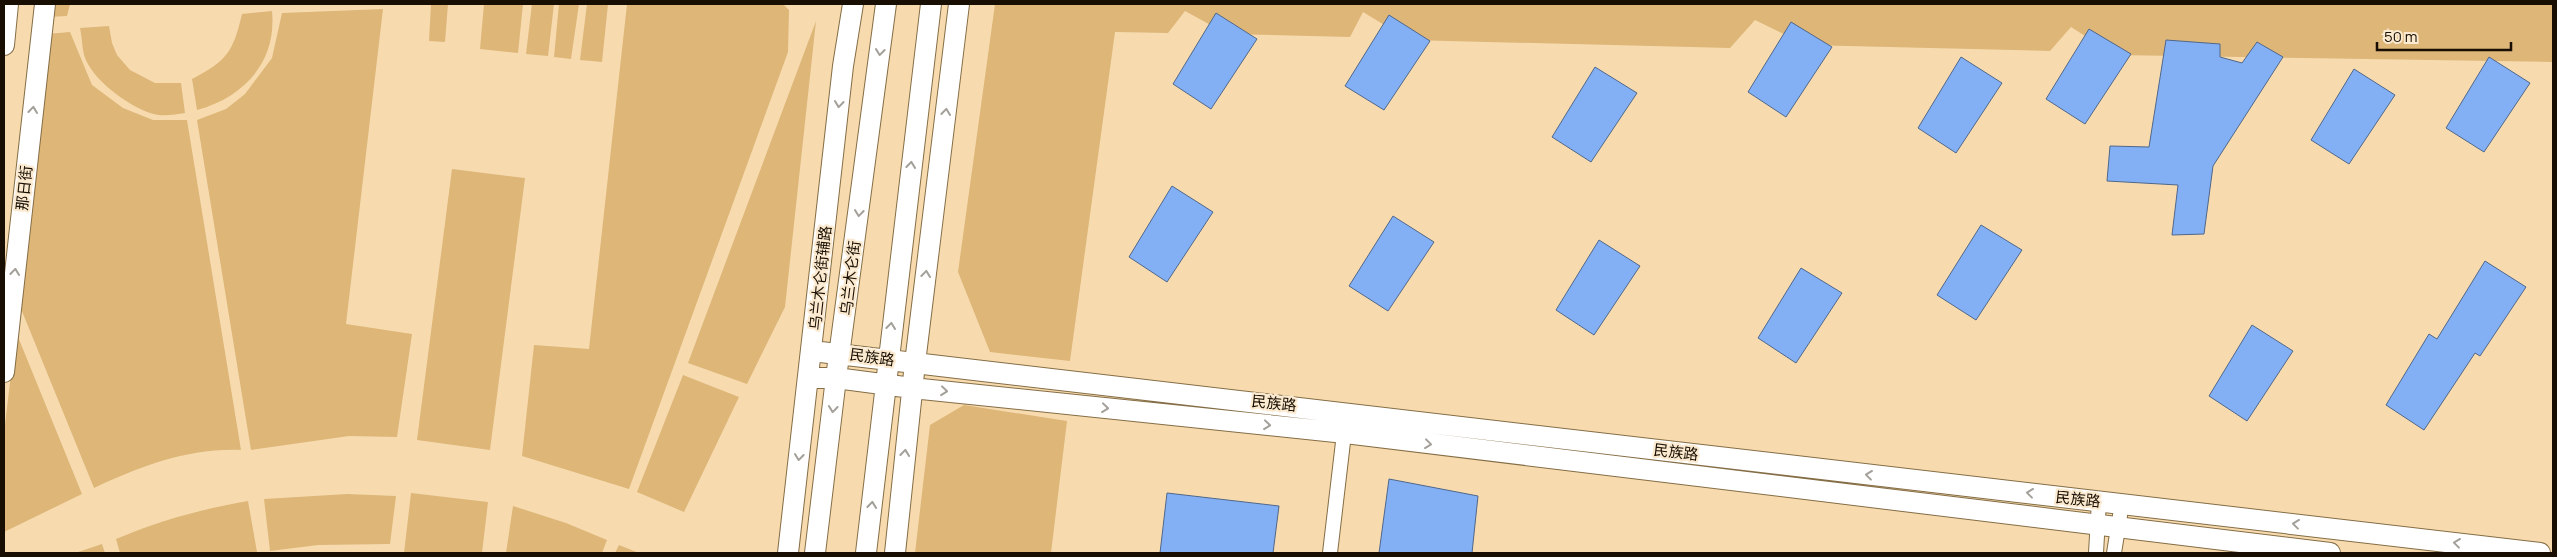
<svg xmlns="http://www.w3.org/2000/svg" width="2557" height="557" font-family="Manrope,'Noto Sans SC',sans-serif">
	<rect width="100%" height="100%" fill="#f7dbaf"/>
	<path fill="#ddb678" d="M49,4H70L67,16L48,17Z
		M431,4H448L445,42L429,41Z
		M484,4H523L518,53L480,49Z
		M532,4H554L548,56L526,54Z
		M559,4H579L571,59L554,57Z
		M587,4H608L602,62L580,60Z
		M627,4H783L789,10L788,52L629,489L522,456L534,345L589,349Z
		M995,4H2553V62L2115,55L2071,27L2050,51L1806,45L1755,20L1730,48L1409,40L1363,12L1350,37L1227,34L1185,11L1168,33L1115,32L1070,361L990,352L958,272Z
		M383,9L346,324L412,334L397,437L349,436L251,450L197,120L226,109L245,94L272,58L282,13Z
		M272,11C277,62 244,97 197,110L192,79C227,61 233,52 242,14Z
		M816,21L785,307L747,384L688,363Z
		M109,26L112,43L117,55L130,70L155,83H181L185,113C174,115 161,117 150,113C127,105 91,79 84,55C82,47 82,37 80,28Z
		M70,32L92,85L123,108L153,120H187L241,450C188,448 141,466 94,488L17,299L47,34Z
		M452,169L525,178L490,450L417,440Z
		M16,332L82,494L4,532V433Z
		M683,375L739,397L684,512L637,492Z
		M964,405L1067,421L1051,553H915L930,425Z
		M411,493L488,502L482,553H404Z
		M347,494L396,496L390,544L318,545L270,551L264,499Z
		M248,501L257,552L120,553L116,539C159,521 201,509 248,501Z
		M513,506L566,523L607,540L602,553H506Z
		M102,544L105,553H75Z
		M619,545L639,553H615Z"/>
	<path fill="#83b0f4" stroke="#4f678b" d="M1216,13L1257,39L1211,109L1173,84Z
		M1389,15L1430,41L1384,110L1345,86Z
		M1791,22L1832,47L1786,117L1748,92Z
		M2089,29L2131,54L2085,124L2046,99Z
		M2166,40L2220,44V57L2242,63L2257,42L2283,57L2213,166L2204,234L2172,235L2178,185L2107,181L2110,146L2149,147Z
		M1961,57L2002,83L1956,153L1918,128Z
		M2489,57L2530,83L2484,152L2446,128Z
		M1595,67L1637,93L1591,162L1552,137Z
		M2354,69L2395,95L2349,164L2311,140Z
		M1172,186L1213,212L1167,282L1129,257Z
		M1393,216L1434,242L1388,311L1349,286Z
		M1981,225L2022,250L1976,320L1937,295Z
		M1599,240L1640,266L1594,335L1556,310Z
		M2485,261L2526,287L2480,356L2475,353L2424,430L2386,405L2429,334L2437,339Z
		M1801,268L1842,293L1796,363L1758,338Z
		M2252,325L2293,351L2247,421L2209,396Z
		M1389,479L1478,496L1472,553H1379Z
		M1167,493L1279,506L1273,553H1160Z"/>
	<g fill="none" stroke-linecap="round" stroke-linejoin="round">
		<g stroke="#856d45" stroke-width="16">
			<path id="street" d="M1330,553L1345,425
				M2096,553L2099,501
				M2114,553L2122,503"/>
		</g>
		<g stroke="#856d45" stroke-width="22">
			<path id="secondary" d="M4,45L8,4
				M812,351L2540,553
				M4,372L45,4
				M808,378H836L912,388L1345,433L2330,553
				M788,553L843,66L853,4
				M815,553L836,378L886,4
				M866,553L931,4
				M895,553L915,363L959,4"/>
		</g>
		<use href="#street" stroke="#fff" stroke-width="14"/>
		<use href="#secondary" stroke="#fff" stroke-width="20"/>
	</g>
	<defs><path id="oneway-chevron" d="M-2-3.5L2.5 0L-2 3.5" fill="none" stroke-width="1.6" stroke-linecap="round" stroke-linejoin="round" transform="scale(1.25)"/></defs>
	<g stroke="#a39f99">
		<use href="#oneway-chevron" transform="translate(880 52) rotate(97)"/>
		<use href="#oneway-chevron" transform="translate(839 104) rotate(96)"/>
		<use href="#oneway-chevron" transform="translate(33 110) rotate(-84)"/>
		<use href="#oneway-chevron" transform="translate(946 112) rotate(-83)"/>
		<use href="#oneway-chevron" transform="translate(911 165) rotate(-83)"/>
		<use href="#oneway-chevron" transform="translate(859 213) rotate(97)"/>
		<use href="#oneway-chevron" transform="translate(15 272) rotate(-84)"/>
		<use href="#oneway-chevron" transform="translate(926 274) rotate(-83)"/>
		<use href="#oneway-chevron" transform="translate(891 326) rotate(-83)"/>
		<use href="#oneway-chevron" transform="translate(944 391) rotate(6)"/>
		<use href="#oneway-chevron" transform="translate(1105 408) rotate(6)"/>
		<use href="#oneway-chevron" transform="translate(833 409) rotate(96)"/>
		<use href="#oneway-chevron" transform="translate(1267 425) rotate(6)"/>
		<use href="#oneway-chevron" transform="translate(1428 444) rotate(7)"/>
		<use href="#oneway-chevron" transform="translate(905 453) rotate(-84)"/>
		<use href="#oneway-chevron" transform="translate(799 457) rotate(97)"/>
		<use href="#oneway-chevron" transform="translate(1869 475) rotate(-173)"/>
		<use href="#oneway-chevron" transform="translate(2030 493) rotate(-173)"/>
		<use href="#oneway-chevron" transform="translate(872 505) rotate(-84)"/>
		<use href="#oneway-chevron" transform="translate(2296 524) rotate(-173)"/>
		<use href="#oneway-chevron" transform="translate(2457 543) rotate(-173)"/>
	</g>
	<g text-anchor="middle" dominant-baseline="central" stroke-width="4.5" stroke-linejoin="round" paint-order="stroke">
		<g font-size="15" fill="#180e01" stroke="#fbead0">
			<text transform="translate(24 188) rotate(-84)">那日街</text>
			<text transform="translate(820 278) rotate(-84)">乌兰木仑街辅路</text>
			<text transform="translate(850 278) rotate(-83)">乌兰木仑街</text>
			<text transform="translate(872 357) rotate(8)">民族路</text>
			<text transform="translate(1274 403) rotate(6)">民族路</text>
			<text transform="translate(1676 452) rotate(7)">民族路</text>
			<text transform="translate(2078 499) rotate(6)">民族路</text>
		</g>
	</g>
	<rect width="2557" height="557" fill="none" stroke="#180e01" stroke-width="10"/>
	<path d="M2377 42v8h134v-8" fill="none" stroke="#180e01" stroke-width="2.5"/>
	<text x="2384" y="42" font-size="15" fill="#180e01" stroke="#fbead0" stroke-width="4" paint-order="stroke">50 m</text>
</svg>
